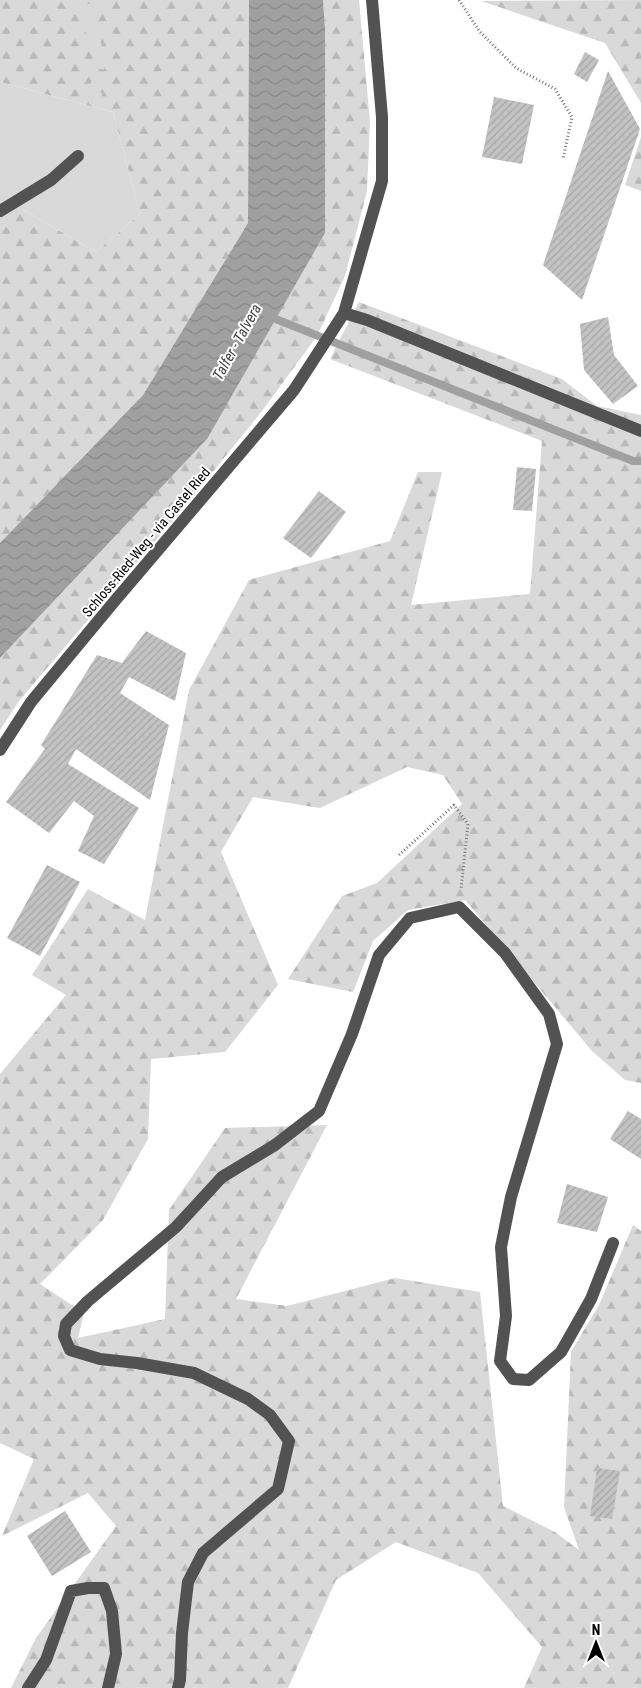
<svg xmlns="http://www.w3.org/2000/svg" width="641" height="1688" font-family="'Roboto Condensed',sans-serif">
	<defs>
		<pattern id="forest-firs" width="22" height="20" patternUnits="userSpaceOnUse" patternTransform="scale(1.25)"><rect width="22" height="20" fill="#d9d9d9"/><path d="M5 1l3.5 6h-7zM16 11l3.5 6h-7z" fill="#b8b8b8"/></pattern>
		<pattern id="water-waves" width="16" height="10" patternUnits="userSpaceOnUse" patternTransform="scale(1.25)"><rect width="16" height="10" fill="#a0a0a0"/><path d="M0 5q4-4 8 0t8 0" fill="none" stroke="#888"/></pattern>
		<pattern id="building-hatch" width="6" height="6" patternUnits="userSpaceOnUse" patternTransform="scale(1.25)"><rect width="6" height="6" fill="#c2c2c2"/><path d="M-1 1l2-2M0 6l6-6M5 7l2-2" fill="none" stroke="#a5a5a5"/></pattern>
	</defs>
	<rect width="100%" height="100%" fill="#fff"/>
	<path fill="#d9d9d9" d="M0,82L113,112L140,214L96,252L25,211L0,201Z"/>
	<path fill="url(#forest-firs)" d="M0,0H249L248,223L143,395L0,543V201L25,211L96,252L140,214L113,112L0,82Z
		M323,0H359L370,122L367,191L345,276L317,336L262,411L190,500L19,701L0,730V658L207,439L325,28Z
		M641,0V103L605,43L481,1Z
		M641,137V191L625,185Z
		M359,302L562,379L597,406L641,415V1083L625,1080L592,1051L465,900L408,910L373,941L353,992L288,979L342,896L377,883L462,804L443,775L407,767L320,808L253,797L221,852L278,985L225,1052L151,1059L148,1139L103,1220L40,1284L84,1313L78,1338L165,1319L169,1210L225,1128L327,1125L236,1299L287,1306L395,1278L480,1292L503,1506L555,1532L579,1550L564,1507L571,1352L600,1303L633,1225L641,1231V1688H524L542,1647L478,1573L396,1542L336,1580L288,1688H11L36,1638L116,1526L88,1493L2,1536L34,1459L0,1443V1074L66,995L32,975L88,889L145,920L189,690L249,580L390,541L418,472H442L411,605L530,594L542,441L330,359Z"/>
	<path fill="url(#water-waves)" d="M249,0H323L325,28V233L207,439L0,658V543L143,395L248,223Z"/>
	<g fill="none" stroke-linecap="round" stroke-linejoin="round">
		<path stroke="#a0a0a0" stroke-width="8" d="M268,316L633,461H641"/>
	</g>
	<path fill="url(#building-hatch)" d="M585,52L599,60L587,82L574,74Z
		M608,71L640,129L582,300L543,265Z
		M494,97L534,105L522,164L482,157Z
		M608,317L614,355L638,386L613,404L584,370L580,324Z
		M517,467L536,469L532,511L513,510Z
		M319,491L346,512L311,558L283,538Z
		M146,631L186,653L175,701L129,677L120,693L169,725L150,800L76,749L68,764L139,808L104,864L78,851L94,816L74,801L49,833L6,802L45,749L41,745L97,655L122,663Z
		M47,865L80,882L40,956L7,938Z
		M628,1111L641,1119V1159L610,1139Z
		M567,1184L608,1197L597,1232L557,1223Z
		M597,1468L620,1471L612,1519L590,1516Z
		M65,1511L91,1552L52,1576L27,1536Z"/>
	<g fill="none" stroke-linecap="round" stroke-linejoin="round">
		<path stroke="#d9d9d9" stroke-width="12" stroke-dasharray="12 6" stroke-linecap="butt" d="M78,156L95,105L99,61L85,3L82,0"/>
		<path stroke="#747474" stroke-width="3" stroke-dasharray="1 2.5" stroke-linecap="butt" d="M459,0L480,32L516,68L555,89L572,117L563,159
			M399,855L454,805L468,824L461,889"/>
		<path stroke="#525252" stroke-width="12" d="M0,211L51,180L78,156
			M344,313L367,320L641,431
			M0,750L31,702L113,603L294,390L344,313L382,181V117L372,0
			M28,1688L46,1660L71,1591L88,1588H104L112,1611L116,1654L108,1688
			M178,1688L180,1680L182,1633L188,1582L203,1553L278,1489L289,1441L270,1415L248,1399L194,1373L137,1363L100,1359L70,1350L64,1336L66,1324L88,1301L176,1227L222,1177L275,1145L319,1111L352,1034L379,955L410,918L459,907L505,953L549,1014L557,1044L511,1197L501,1247L506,1316L500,1361L513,1379L529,1380L561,1352L591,1299L613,1243"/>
	</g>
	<g text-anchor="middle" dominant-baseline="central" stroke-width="4" stroke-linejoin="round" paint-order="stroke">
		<g font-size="14" fill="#000" stroke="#fff">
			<text transform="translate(146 542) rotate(-50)">Schloss-Ried-Weg - via Castel Ried</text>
		</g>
		<g font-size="15" font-style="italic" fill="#414141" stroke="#fff">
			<text transform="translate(237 342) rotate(-61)">Talfer - Talvera</text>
		</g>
	</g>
	<g transform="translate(596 1643)" stroke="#ffffff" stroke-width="4" paint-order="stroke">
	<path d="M0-4L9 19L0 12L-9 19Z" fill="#000000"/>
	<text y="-8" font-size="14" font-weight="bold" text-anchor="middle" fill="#000000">N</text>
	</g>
</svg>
